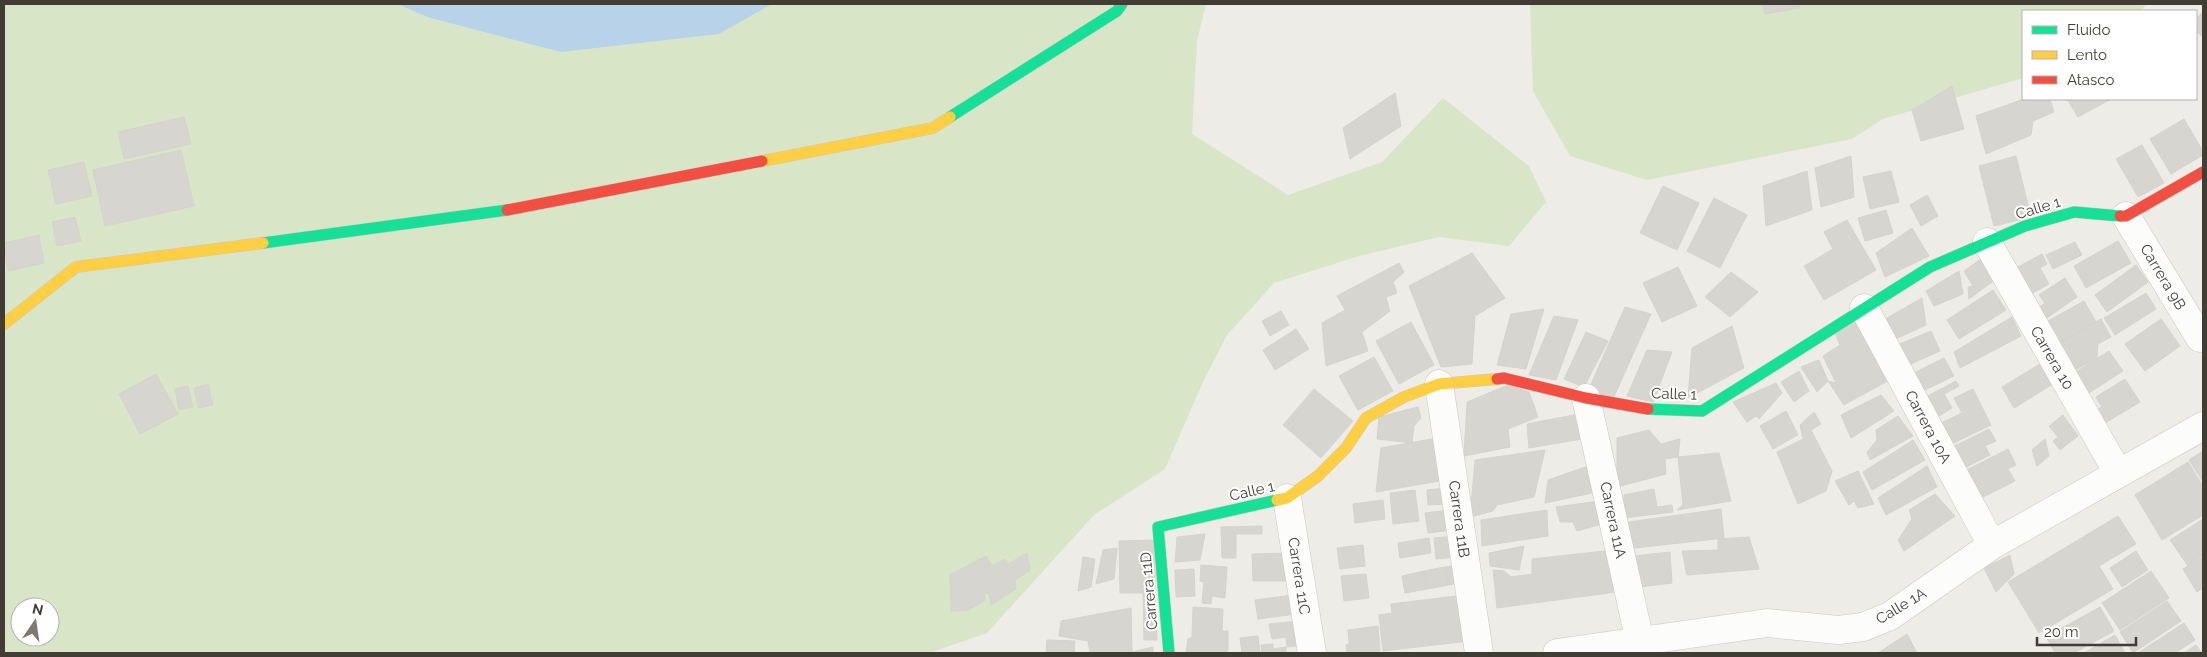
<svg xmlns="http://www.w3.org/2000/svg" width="2207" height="657" font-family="Raleway,sans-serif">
	<rect width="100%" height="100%" fill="#edece6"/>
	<path fill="#d8e6c7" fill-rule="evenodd" d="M4,4H397L427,17L718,34L772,4H1206L1197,41L1192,134L1288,195L1382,162L1443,98L1529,166L1546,202L1509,246L1439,237L1359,256L1274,283L1227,335L1203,382L1165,469L1094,515L987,633L929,653H4ZM20,607H50V637H20Z
		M1530,4H2147L2140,11H2023V78L1883,119L1852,139L1647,180L1570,156L1533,91Z"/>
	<path fill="#b8d3e9" d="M397,4H772L719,34L561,52L427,17Z"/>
	<path fill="#d7d5cf" stroke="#d5d3cc" d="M1763,4H1799L1800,8L1765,14Z
		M2203,11V37L2196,31V20Z
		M1952,86L1964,129L1921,141L1912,110Z
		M1395,93L1401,126L1350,159L1343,128Z
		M2024,99H2050L2054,112L2033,121L2031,135L1986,154L1976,116Z
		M2067,99H2111L2078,117Z
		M184,117L191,144L124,159L118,132Z
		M2184,119L2203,151V155L2171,174L2150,139Z
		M2142,145L2164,183L2138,197L2116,159Z
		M181,150L194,206L105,226L93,170Z
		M1851,156L1854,197L1821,207L1815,168Z
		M2016,156L2031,217L1994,226L1979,166Z
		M84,162L92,196L56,204L48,170Z
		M1807,171L1812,210L1766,226L1763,186Z
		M1891,171L1899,202L1870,209L1863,177Z
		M1663,186L1699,203L1677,250L1640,233Z
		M1927,195L1938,216L1921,226L1910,205Z
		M1714,198L1747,215L1720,268L1687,251Z
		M1886,210L1893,233L1865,241L1858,218Z
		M75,217L81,241L57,246L52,222Z
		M1847,220L1876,270L1824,300L1804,266L1833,249L1824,232Z
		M1912,228L1929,256L1885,277L1876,253Z
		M39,235L44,263L8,271L4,243Z
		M2118,241L2131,263L2086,288L2074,266Z
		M2075,242L2082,255L2053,269L2046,255Z
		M1472,253L1505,298L1475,316L1472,364L1441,367L1409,286Z
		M2042,254L2047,264L2040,268L2049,284L2031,294L2016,268Z
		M1985,256L1996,279L1969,299L1968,287L1973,286L1964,271Z
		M1399,263L1404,272L1393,282L1397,293L1386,297L1390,311L1362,332L1368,351L1326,366L1322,323L1345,310L1337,296Z
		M2136,265L2148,282L2107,312L2095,295Z
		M1678,267L1697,306L1662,322L1643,283Z
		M1959,271L1963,294L1934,306L1926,291Z
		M1731,272L1758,292L1730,317L1705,297Z
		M2065,278L2077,297L2044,320L2037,309L2045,303L2039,295Z
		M1993,290L2006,310L1959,339L1947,320Z
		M2146,293L2156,309L2115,335L2104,318Z
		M1922,298L1926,325L1889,342L1880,322Z
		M2084,301L2096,322L2060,342L2048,321Z
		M1625,307L1651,314L1613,399L1589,389Z
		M1544,309L1526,369L1497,365L1511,314Z
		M1281,311L1289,325L1270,336L1262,321Z
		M1554,316L1578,320L1556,380L1529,375Z
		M2012,317L2021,336L1960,368L1954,352Z
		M2101,319L2111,337L2098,344L2097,358L2070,373L2054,346Z
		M2161,319L2180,346L2145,371L2125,344Z
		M1857,321L1891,379L1844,405L1828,381L1836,383L1823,356L1840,345L1835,332Z
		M1411,322L1434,365L1399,384L1376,341Z
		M1732,326L1744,368L1688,398L1692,348Z
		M1296,329L1309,349L1275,370L1263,350Z
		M1931,331L1940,351L1904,367L1895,346Z
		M1586,332L1608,341L1584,387L1564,379Z
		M1647,350L1672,352L1653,402L1627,396Z
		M2109,351L2123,371L2089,393L2076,372Z
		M1374,357L1393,391L1358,410L1339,376Z
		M1944,358L1954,376L1919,393L1910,375Z
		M1819,360L1828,381L1817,392L1801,367Z
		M2043,362L2056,382L2014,408L2002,387Z
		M1799,371L1809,391L1794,402L1781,382Z
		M156,374L178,414L140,434L119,394Z
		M2125,379L2140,402L2105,423L2096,410L2102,407L2096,397Z
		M1956,381L1959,386L1944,394L1952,408L1934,419L1922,399Z
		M1776,383L1782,393L1759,419L1756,416L1747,422L1733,402Z
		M208,384L213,405L198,408L194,388Z
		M1508,385L1529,392L1538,417L1508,429L1510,447L1464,456L1467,402Z
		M188,386L193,407L179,410L175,389Z
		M1314,389L1353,421L1321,458L1283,425Z
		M1973,389L1991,425L1947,446L1937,425L1962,413L1954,398Z
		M1881,395L1894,411L1851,438L1841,415Z
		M1418,407L1421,418L1414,426L1412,443L1377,439L1379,417Z
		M1786,411L1798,435L1773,449L1760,426Z
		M1814,412L1821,424L1811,430L1832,471L1826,491L1798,504L1777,452L1803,439L1800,425Z
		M1584,413L1588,438L1529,448L1527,424Z
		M2063,415L2078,436L2060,450L2053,441L2058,437L2049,426Z
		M1898,416L1913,436L1870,460L1867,452L1877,440L1876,430Z
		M1989,429L1996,441L1985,446L1990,455L1960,470L1949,449Z
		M1649,430L1661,444L1680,439L1678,457L1665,459L1666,474L1617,487V438Z
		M1437,438L1445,480L1376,492L1381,448Z
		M2045,439L2049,456L2037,466L2032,450Z
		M1913,440L1925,460L1872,490L1863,472Z
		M2008,449L2016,465L2008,469L2015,481L1979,499L1965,471Z
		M1545,450L1534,497L1497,505L1493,511L1470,517L1475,460Z
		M2203,451V482L2189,460Z
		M1719,453L1731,501L1677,510L1683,505L1678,457Z
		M2188,462L2203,486V515L2162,540L2135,495Z
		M1597,463V492L1545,503L1548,480Z
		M1927,466L1937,487L1886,515L1878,498Z
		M1858,471L1874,504L1858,508L1854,501L1849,505L1835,481Z
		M1447,488L1448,504L1428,505L1427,490Z
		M1654,489L1657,507L1672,505L1673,512L1623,518L1624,495Z
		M1415,490L1419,521L1393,524L1390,493Z
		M1935,494L1955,516L1904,551L1898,540L1912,519L1909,510Z
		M1383,500L1385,519L1355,523L1353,504Z
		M1600,501L1605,523L1577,531L1573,522H1560L1556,507Z
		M1721,509L1724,538L1626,549L1622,523Z
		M1449,510L1452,530L1428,533L1425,513Z
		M1547,510L1548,536L1482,546L1481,520Z
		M2118,516L2136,544L2099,566L2113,589L2039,633L2008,582Z
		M2203,519V555L2188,566L2170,540Z
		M1262,526V534H1236V558H1222L1221,527Z
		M1205,534L1200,560L1175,562L1177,537Z
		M1455,536L1457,557L1436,559L1434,538Z
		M1749,537L1759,569L1687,575L1682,551L1718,550V539Z
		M1429,538L1431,553L1400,558L1398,543Z
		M1154,540L1157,640H1144L1143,593H1120L1119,541Z
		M1363,545L1365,566L1340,569L1337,548Z
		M1524,546L1519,570L1490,566L1489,553Z
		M1117,548L1114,579L1096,584L1103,550Z
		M1605,551L1616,592L1497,608L1493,570L1504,571L1511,577L1532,574V559Z
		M2136,551L2148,570L2122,587L2110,568Z
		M1670,552L1672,583L1639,587L1634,556Z
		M1027,553L1030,570L1015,580L1016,589L991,605L989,593L984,594L985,600L969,610L951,611L950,575L986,556L992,566L1005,559L1008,564Z
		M1290,553L1291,581H1253L1252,554Z
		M2010,555L2014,574L1996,592L1984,568Z
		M1083,557L1095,559L1091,587L1078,591Z
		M2203,557V588L2197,592L2183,569Z
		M1201,565L1227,567L1225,598L1212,596L1211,604L1202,603L1204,582L1200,581Z
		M1459,565L1462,582L1449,585L1445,567Z
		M1445,567L1449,585L1427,589L1424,571Z
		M1194,569L1195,596L1176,597L1175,570Z
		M1424,571L1427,589L1405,593L1402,576Z
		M2151,571L2169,598L2120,630L2102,603Z
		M1366,574L1369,598L1344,601L1341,576Z
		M1293,595L1296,614L1258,619L1255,600Z
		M1464,595L1469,641L1383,651L1379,615L1392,613L1391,604Z
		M2167,601L2181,621L2133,653L2120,632Z
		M1193,607L1223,609L1222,631H1228V651L1219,653H1186L1188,639L1192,637Z
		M2100,607L2114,631L2074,653H2055L2046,637Z
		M1131,608L1132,652L1153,647V653H1090L1088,641L1059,636L1061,621Z
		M1298,621L1301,645L1287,647L1286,637L1272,639L1269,624Z
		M2184,623L2195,640L2175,653H2138Z
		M1378,626L1380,651L1347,653L1346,645L1349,644L1348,630Z
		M1907,634L1917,653H1878Z
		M2115,635L2125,653H2084Z
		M1258,636L1260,653H1242L1240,638Z
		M1047,640L1075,641L1074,653H1046Z
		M1273,644V649L1286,647V653H1262L1261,645Z
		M2196,645L2202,653H2184Z"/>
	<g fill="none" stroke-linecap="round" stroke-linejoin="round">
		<g stroke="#c9c8c2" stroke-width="29">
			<path id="street" d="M2126,216L2200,338
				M1987,242L2118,473
				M1864,308L1992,545
				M1439,384L1479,653
				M1586,398L1640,642
				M1287,498L1312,653
				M1557,653L1767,623L1838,630L1863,627L1890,616L1992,545L2203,426"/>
		</g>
		<g stroke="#ccc9be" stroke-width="12">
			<path id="fast" d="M950,117L1117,11L1122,4
				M263,243L507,210
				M1648,409L1702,411L1930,267L2025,226L2074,212L2120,216
				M1169,653L1158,527L1277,500"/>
		</g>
		<g stroke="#ccc9be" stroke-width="12">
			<path id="slow" d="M762,161L933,128L950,117
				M4,324L76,267L263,243
				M1277,500L1287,498L1318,476L1346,448L1366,418L1404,397L1439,384L1497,379"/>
		</g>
		<g stroke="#ccc9be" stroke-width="12">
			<path id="jam" d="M507,210L762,161
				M2120,216H2126L2203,172
				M1497,379L1504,378L1586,398L1648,409"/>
		</g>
		<use href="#street" stroke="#fcfcfb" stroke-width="28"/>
		<use href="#fast" stroke="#16e098" stroke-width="11"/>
		<use href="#slow" stroke="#ffcf43" stroke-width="11"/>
		<use href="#jam" stroke="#f24e42" stroke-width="11"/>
	</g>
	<g text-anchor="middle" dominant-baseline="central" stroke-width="4" stroke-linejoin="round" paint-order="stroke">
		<g font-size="15" fill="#423d34" stroke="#fff">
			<text transform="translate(2038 208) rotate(-17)">Calle 1</text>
			<text transform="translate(2163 277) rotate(59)">Carrera 9B</text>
			<text transform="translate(2052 358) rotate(60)">Carrera 10</text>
			<text transform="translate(1674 394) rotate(2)">Calle 1</text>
			<text transform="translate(1928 427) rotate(62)">Carrera 10A</text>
			<text transform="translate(1252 491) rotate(-13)">Calle 1</text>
			<text transform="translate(1459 519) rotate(82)">Carrera 11B</text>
			<text transform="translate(1613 520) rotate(78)">Carrera 11A</text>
			<text transform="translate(1299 576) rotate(81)">Carrera 11C</text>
			<text transform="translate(1149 591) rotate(-95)">Carrera 11D</text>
			<text transform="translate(1901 606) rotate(-31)">Calle 1A</text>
		</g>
	</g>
	<rect width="2207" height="657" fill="none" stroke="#423d34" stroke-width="10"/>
	<rect x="2022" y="10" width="175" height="90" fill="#ffffff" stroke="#b3b1ae"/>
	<rect x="2032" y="26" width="25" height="8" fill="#16e098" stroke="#b3b1ae"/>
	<text x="2067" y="35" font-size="15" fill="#423d34">Fluido</text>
	<rect x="2032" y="51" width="25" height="8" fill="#ffcf43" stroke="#b3b1ae"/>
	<text x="2067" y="60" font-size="15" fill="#423d34">Lento</text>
	<rect x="2032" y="76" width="25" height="8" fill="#f24e42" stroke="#b3b1ae"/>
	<text x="2067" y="85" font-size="15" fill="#423d34">Atasco</text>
	<g transform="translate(35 622) rotate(13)"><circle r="24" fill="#ffffff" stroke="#b3b1ae"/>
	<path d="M0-4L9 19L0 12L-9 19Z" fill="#7e7a72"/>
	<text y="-8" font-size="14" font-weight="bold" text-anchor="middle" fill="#423d34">N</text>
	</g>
	<path d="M2037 637v8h99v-8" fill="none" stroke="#423d34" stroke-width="2.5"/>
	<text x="2044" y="637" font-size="15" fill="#423d34" stroke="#ffffff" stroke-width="4" paint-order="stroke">20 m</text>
</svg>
